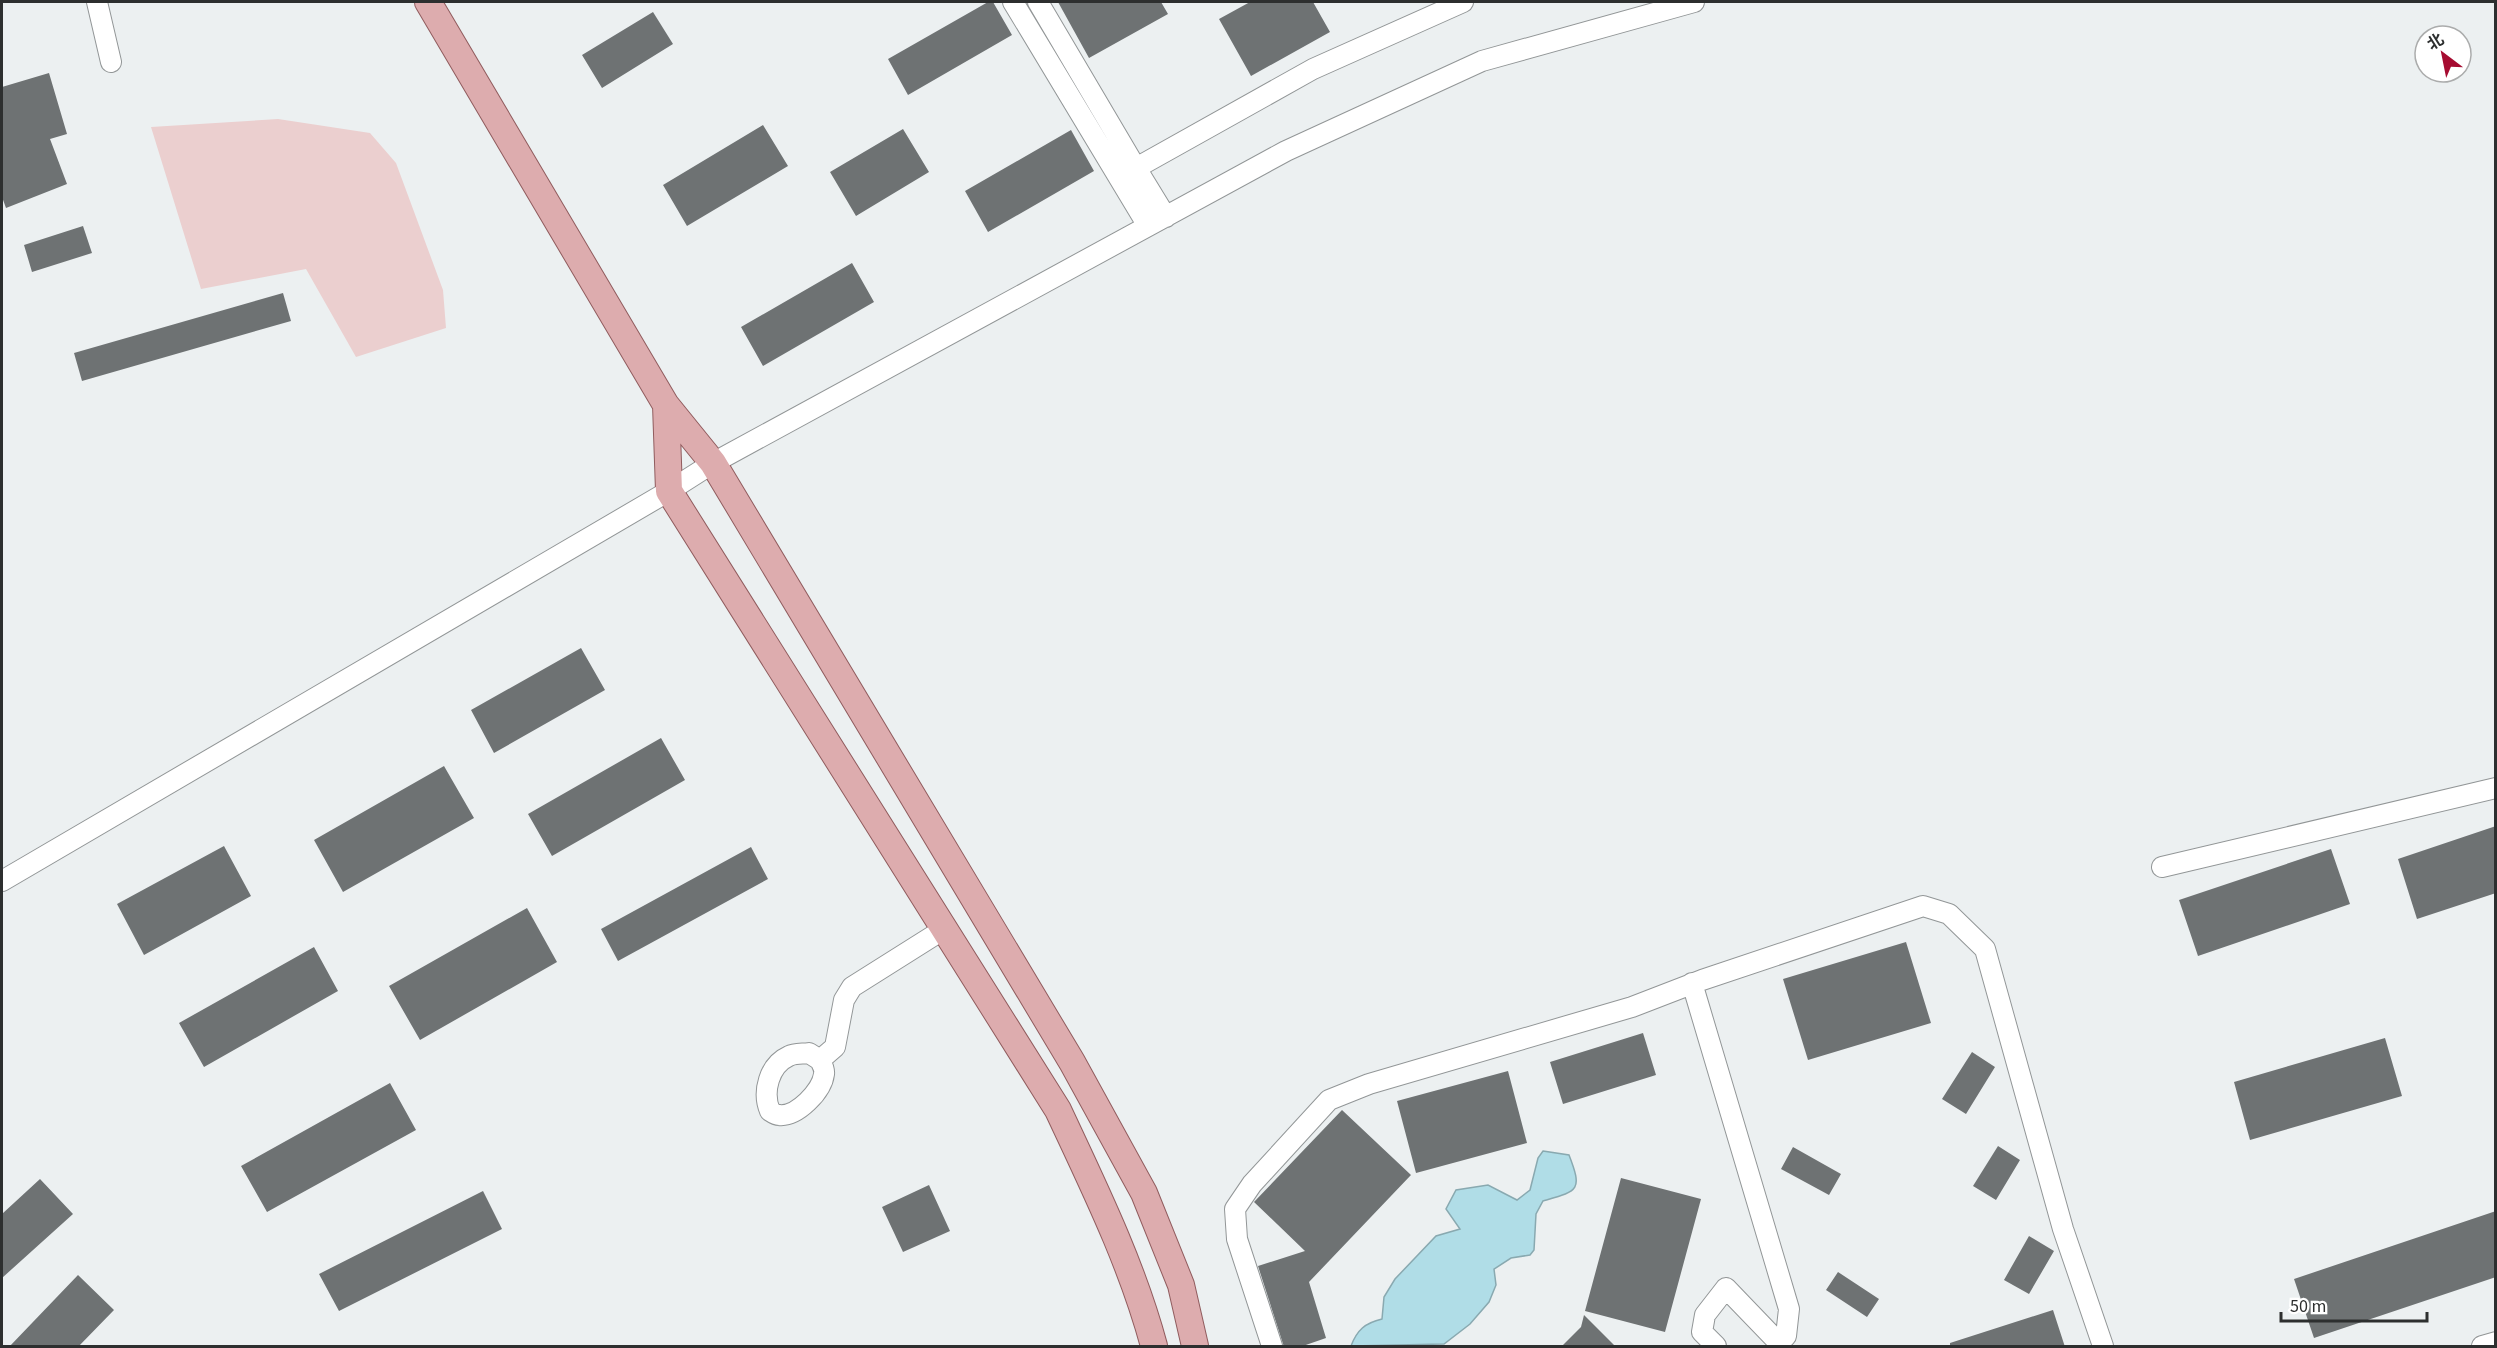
<svg xmlns="http://www.w3.org/2000/svg" width="2497" height="1348" font-family="'Source Sans 3','Noto Sans SC',sans-serif">
	<rect width="100%" height="100%" fill="#ecf0f1"/>
	<path fill="#ebcfcf" d="M278,119L370,133L396,163L443,290L446,328L356,357L306,269L201,289L151,127Z"/>
	<path fill="#b0dde7" stroke="#89a9b0" stroke-width="1.5" d="M1543,1151L1569,1155C1583,1191 1578,1191 1543,1201L1536,1214L1534,1250L1530,1255L1511,1258L1494,1269L1496,1285L1489,1302L1470,1324L1444,1344L1351,1346C1357,1330 1365,1323 1382,1319L1384,1297L1395,1279L1436,1236L1460,1229L1446,1209L1456,1190L1488,1185L1517,1200L1530,1190L1538,1158Z"/>
	<path fill="#6e7273" d="M988,2H993L1012,35L908,95L888,59Z
		M1058,2H1161L1168,14L1089,58Z
		M1250,2H1313L1330,32L1251,76L1219,19Z
		M653,12L673,44L602,88L582,55Z
		M49,73L67,134L50,139L67,184L6,208L2,197V87Z
		M763,125L788,166L687,226L663,185Z
		M903,129L929,172L856,216L830,172Z
		M1071,130L1094,171L988,232L965,191Z
		M83,226L92,253L32,272L24,245Z
		M852,263L874,302L763,366L741,327Z
		M283,293L291,321L82,381L74,353Z
		M581,648L605,690L494,753L471,710Z
		M661,738L685,780L552,856L528,814Z
		M444,766L474,818L343,892L314,840Z
		M2496,826V893L2417,919L2398,859Z
		M224,846L251,896L144,955L117,904Z
		M751,847L768,879L618,961L601,929Z
		M2331,849L2350,904L2198,956L2179,900Z
		M527,908L557,962L420,1040L389,986Z
		M1906,942L1931,1023L1808,1060L1783,979Z
		M314,947L338,991L204,1067L179,1023Z
		M1643,1033L1656,1075L1563,1104L1550,1062Z
		M2385,1038L2402,1096L2250,1140L2234,1082Z
		M1972,1052L1995,1067L1966,1114L1942,1099Z
		M1508,1071L1527,1143L1416,1173L1397,1101Z
		M390,1083L416,1130L267,1212L241,1166Z
		M1342,1110L1411,1175L1309,1282L1326,1338L1300,1347H1284L1258,1266L1305,1251L1254,1202Z
		M1998,1146L2020,1160L1996,1200L1973,1186Z
		M1793,1147L1841,1174L1829,1195L1781,1169Z
		M1621,1178L1701,1199L1665,1332L1585,1311Z
		M40,1179L73,1214L2,1278V1214Z
		M929,1185L950,1231L903,1252L882,1207Z
		M483,1191L502,1229L339,1311L319,1274Z
		M2496,1211V1277L2314,1338L2294,1279Z
		M2029,1236L2054,1251L2029,1294L2004,1280Z
		M1838,1272L1879,1299L1867,1317L1826,1290Z
		M78,1275L114,1310L78,1347H9Z
		M2053,1310L2065,1347H1950V1343Z
		M1584,1315L1616,1347H1561L1581,1327Z"/>
	<g fill="none" stroke-linecap="round" stroke-linejoin="round">
		<g stroke="#929697" stroke-width="22">
			<path id="minor" d="M97,2L111,62
				M1013,2L1148,226
				M1038,2L1136,168
				M1166,217L1136,168L1313,69L1463,2
				M2162,867L2496,788
				M2,881L669,491L713,463L1286,151L1482,61L1694,2
				M1692,983L1789,1309L1786,1336L1779,1343L1726,1288L1705,1315L1702,1332L1716,1346
				M809,1053L820,1060C822,1064 825,1070 824,1074C822,1091 797,1117 779,1115C776,1115 773,1113 770,1111C762,1092 769,1065 789,1056C795,1053 803,1054 809,1053Z
				M820,1060L835,1047L844,1000L852,987L944,929
				M1272,1346L1237,1239L1235,1209L1252,1184L1329,1100L1369,1084L1632,1007L1702,980L1923,906L1949,914L1985,949L2063,1229L2103,1346
				M2482,1346L2496,1342"/>
		</g>
		<g stroke="#905c5e" stroke-width="28">
			<path id="major" d="M428,2L666,405
				M1154,1346C1132,1264 1094,1187 1058,1110L669,491L666,405L713,463L1072,1062L1144,1193L1181,1285L1195,1346"/>
		</g>
		<use href="#minor" stroke="#fff" stroke-width="20"/>
		<use href="#major" stroke="#ddacae" stroke-width="26"/>
	</g>
	<rect width="2497" height="1348" fill="none" stroke="#2d2f2f" stroke-width="6"/>
	<g transform="translate(2443 54) rotate(328)"><circle r="28" fill="#ffffff" stroke="#abacac" stroke-width="1.5"/>
	<path d="M0-4.5L10 22L0 15L-10 22Z" fill="#a60c31"/>
	<text y="-9" font-size="16" font-weight="bold" text-anchor="middle" fill="#2d2f2f">北</text>
	</g>
	<path d="M2281 1312v9h146v-9" fill="none" stroke="#2d2f2f" stroke-width="3"/>
	<text x="2290" y="1312" font-size="18" fill="#2d2f2f" stroke="#ffffff" stroke-width="4.5" paint-order="stroke">50 m</text>
</svg>
